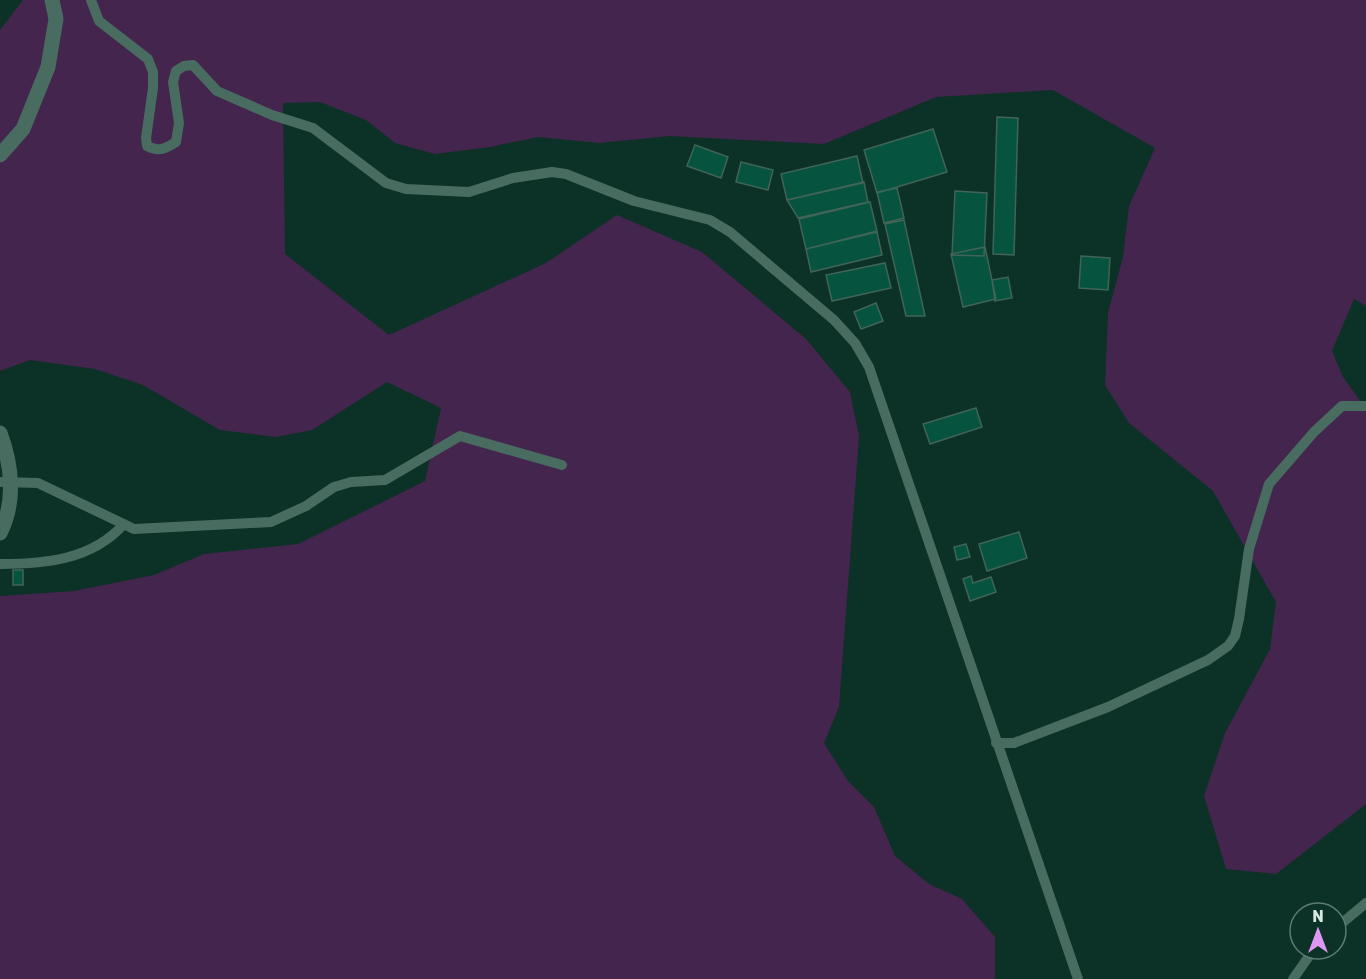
<svg xmlns="http://www.w3.org/2000/svg" width="1366" height="979" font-family="Rubik,sans-serif">
	<rect width="100%" height="100%" fill="#0c3126"/>
	<path fill="#44254d" d="M23,0H1366V306L1354,299L1332,351L1343,377L1366,409V804L1276,874L1226,869L1204,796L1225,733L1270,649L1276,602L1213,491L1129,423L1105,385L1108,313L1123,257L1129,206L1155,148L1053,90L936,97L824,144L670,136L599,143L538,137L490,147L435,154L395,143L366,120L320,102L283,103L285,254L389,335L546,263L617,215L702,252L806,339L850,392L859,436L839,707L824,743L848,781L874,807L895,856L929,884L962,899L995,937V979H0V596L74,591L154,575L204,554L298,544L425,481L441,408L387,382L312,430L276,437L220,430L143,385L95,369L30,360L0,371V30Z"/>
	<path fill="#06533f" stroke="#406457" stroke-width="1.5" d="M997,117L1018,118L1014,255L993,254Z
		M933,129L947,172L877,193L864,150Z
		M695,145L728,157L721,178L687,166Z
		M857,156L863,183L787,200L781,174Z
		M741,162L773,170L768,190L736,182Z
		M864,182L868,202L798,218L787,200Z
		M897,188L904,218L884,223L877,192Z
		M955,191L987,193L984,256L952,255Z
		M870,202L877,231L806,249L799,219Z
		M904,220L925,316H906L885,224Z
		M877,232L882,255L811,272L806,249Z
		M985,247L996,299L963,307L951,254Z
		M1081,256L1110,258L1108,290L1079,288Z
		M885,263L891,288L832,301L826,275Z
		M1008,277L1012,298L995,301L992,280Z
		M876,303L883,321L861,329L854,312Z
		M976,408L982,427L930,444L923,424Z
		M1019,532L1027,558L987,571L979,544Z
		M966,544L970,557L957,560L954,547Z
		M13,570H23V585H13Z
		M971,576L973,583L991,577L996,592L970,601L963,579Z"/>
	<g fill="none" stroke-linecap="round" stroke-linejoin="round">
		<path stroke="#486c5f" stroke-width="10" d="M91,0L99,21L148,59L153,72V88L146,138L147,146C159,152 165,149 176,142L179,123L173,82L176,71L184,66L193,65L217,91L272,115L313,128L386,183L406,189L469,192L513,178L552,172L566,174L634,201L710,220L730,232L834,320L855,343L869,367L1078,979
			M0,482L38,483L134,529L271,522L306,506L334,487L351,482L385,480L460,436L562,465
			M0,564C45,564 92,560 124,524
			M996,743H1014L1108,707L1208,660L1228,646L1235,636L1239,619L1249,549L1269,484L1314,432L1342,406H1366
			M1336,928L1366,903
			M1293,979L1314,949"/>
		<path stroke="#486c5f" stroke-width="15" d="M0,155L23,129L48,67L56,19L52,0
			M0,433C12,465 16,502 0,533"/>
	</g>
	<g transform="translate(1318 931)"><circle r="28" fill="#0c3126" stroke="#5c7b71" stroke-width="1.5"/>
	<path d="M0-4.5L10 22L0 15L-10 22Z" fill="#de98f2"/>
	<text y="-9" font-size="16" font-weight="bold" text-anchor="middle" fill="#d5e9e1">N</text>
	</g>
</svg>
